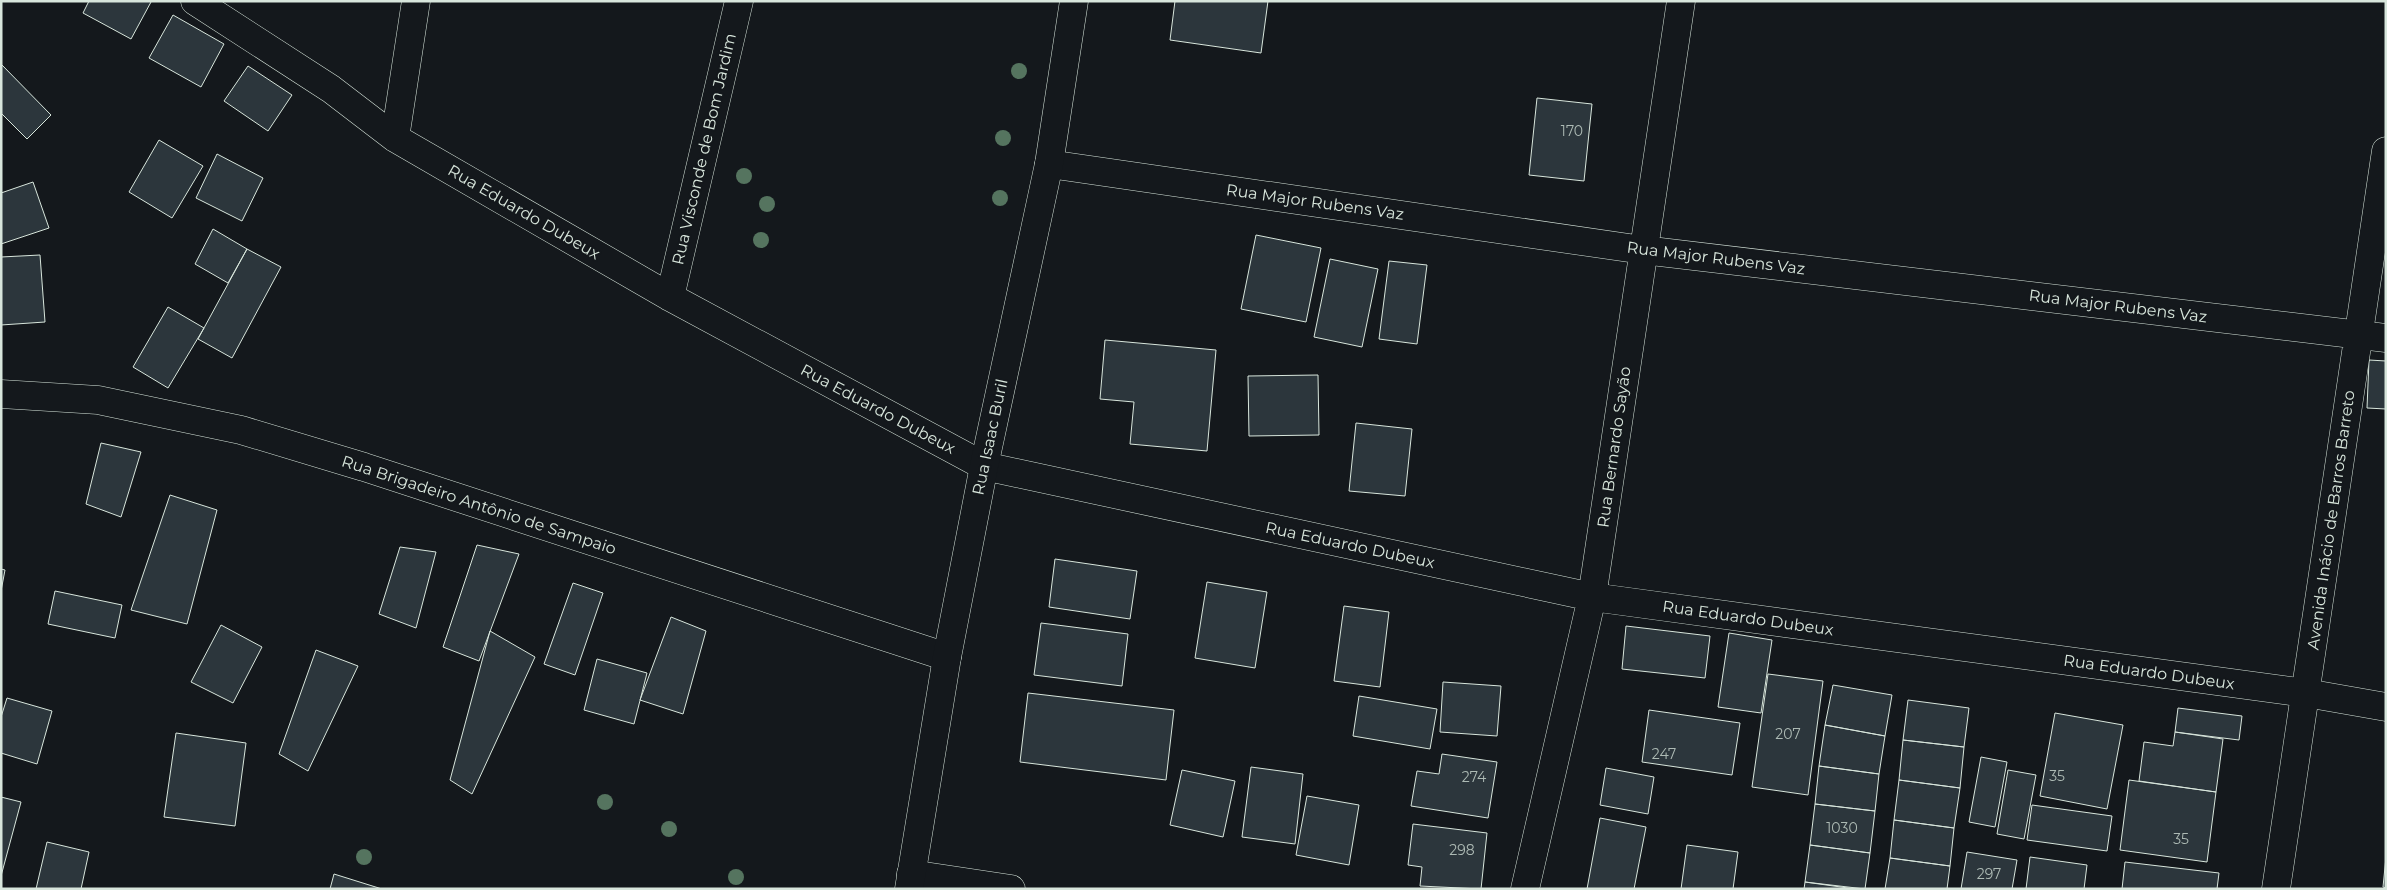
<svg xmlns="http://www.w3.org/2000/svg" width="2387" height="890" font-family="Montserrat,sans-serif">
	<rect width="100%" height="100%" fill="#14181c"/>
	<path fill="#2c363c" stroke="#d8e6dc" d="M89,1H150L151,2L131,39L83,13Z
		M1175,1H1268L1261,53L1170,40Z
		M173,15L224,44L201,87L149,58Z
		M1,64L51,115L27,139L1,113Z
		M248,66L292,95L268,131L224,101Z
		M1537,98L1592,104L1584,181L1529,175Z
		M159,140L203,166L172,218L129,192Z
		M217,154L263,178L242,221L196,198Z
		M33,182L49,228L1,244V193Z
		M213,229L247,249L228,283L195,264Z
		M1256,235L1321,248L1306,322L1241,309Z
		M247,249L281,267L232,358L198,339Z
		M40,255L45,322L1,325V257Z
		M1330,259L1378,269L1362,347L1314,337Z
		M1389,261L1427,265L1417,344L1379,339Z
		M168,307L204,328L168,388L133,367Z
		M1105,340L1216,350L1207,451L1130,444L1134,402L1100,399Z
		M2369,360L2386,361V409L2367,408Z
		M1318,375L1319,435L1249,436L1248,376Z
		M1356,423L1412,429L1405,496L1349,491Z
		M101,443L141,452L121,517L86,504Z
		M170,495L217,510L187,624L131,610Z
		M477,545L519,554L479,661L443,647Z
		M400,547L436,552L416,628L379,614Z
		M1055,559L1137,571L1130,619L1049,607Z
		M1,569L5,570L1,591Z
		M1207,582L1267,592L1255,668L1195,658Z
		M573,583L603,593L575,675L544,664Z
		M55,591L122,605L115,638L48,624Z
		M1344,606L1389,612L1380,687L1334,681Z
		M671,617L706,631L683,714L640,700Z
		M1041,623L1128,634L1122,686L1034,675Z
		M221,625L262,647L233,703L191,682Z
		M1626,626L1710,636L1705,678L1622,669Z
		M490,631L535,657L472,794L450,780Z
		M1729,633L1772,640L1761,713L1718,707Z
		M316,650L358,666L308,771L279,754Z
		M597,659L647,673L634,724L584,710Z
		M1768,674L1823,681L1808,795L1752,787Z
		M1443,682L1501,686L1497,736L1440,732Z
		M1833,685L1892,695L1885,736L1825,725Z
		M1028,693L1174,710L1166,780L1020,762Z
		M1359,696L1437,709L1430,749L1353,736Z
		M7,698L52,711L37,764L1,753V717Z
		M1908,700L1969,708L1964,747L1903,740Z
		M2178,708L2242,716L2239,740L2175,732Z
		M1649,710L1740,723L1732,775L1642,762Z
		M2055,713L2123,725L2107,809L2040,796Z
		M1825,725L1885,736L1879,774L1819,766Z
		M2175,732L2223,739L2216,792L2139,781L2144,742L2173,746Z
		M176,733L246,743L235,826L164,817Z
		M1903,740L1964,747L1960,788L1899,780Z
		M1442,754L1497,762L1488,818L1411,806L1417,771L1439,774Z
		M1981,757L2007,762L1995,827L1969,822Z
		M1819,766L1879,774L1875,811L1815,804Z
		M1251,767L1303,774L1295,844L1242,837Z
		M1606,768L1654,777L1648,814L1600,805Z
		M1182,770L1235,781L1223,837L1170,825Z
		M2008,770L2036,775L2024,839L1997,834Z
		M1899,780L1960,788L1954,828L1894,820Z
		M2129,780L2216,792L2207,862L2120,850Z
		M1307,796L1359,805L1349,865L1296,855Z
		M1,797L21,802L1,876Z
		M1815,804L1875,811L1870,853L1810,845Z
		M2032,805L2112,816L2107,851L2027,840Z
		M1600,818L1646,827L1634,889H1587Z
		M1894,820L1954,828L1950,866L1890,858Z
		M1413,824L1487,833L1481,889L1420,886L1422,867L1408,865Z
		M47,842L89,852L81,889H36Z
		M1687,845L1738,852L1733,889H1681Z
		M1810,845L1870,853L1865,889L1805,882Z
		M1967,852L2017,860L2012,889H1961Z
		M2030,857L2087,865L2084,889H2026Z
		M2386,857V888L2383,887Z
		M1890,858L1950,866L1947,889H1885Z
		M2125,862L2219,873L2217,889H2122Z
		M334,874L382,889H330Z
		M1805,882L1855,889H1804Z"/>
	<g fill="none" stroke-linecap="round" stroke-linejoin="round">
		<g stroke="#d8e6dc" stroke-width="29">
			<path id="minor" d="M195,1L331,89L395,138L670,297L984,466L1592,597L2306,693L2386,707
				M395,138L416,1
				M1049,164L1643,250L2386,338
				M670,297L739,1
				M1,394L98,400L241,430L364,467L947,657
				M911,874L1011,889
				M1525,889L1592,597L1681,1
				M2276,889L2386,151"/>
		</g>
		<g stroke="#d8e6dc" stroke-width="29">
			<path id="major" d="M909,889L947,657L984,466L1049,164L1074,1"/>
		</g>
		<use href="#minor" stroke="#14181c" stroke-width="28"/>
		<use href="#major" stroke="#14181c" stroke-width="28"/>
	</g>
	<g fill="#55745f">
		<circle cx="1019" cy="71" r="8"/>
		<circle cx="1003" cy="138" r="8"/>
		<circle cx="744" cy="176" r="8"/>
		<circle cx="1000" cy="198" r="8"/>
		<circle cx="767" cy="204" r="8"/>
		<circle cx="761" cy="240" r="8"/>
		<circle cx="605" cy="802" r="8"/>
		<circle cx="669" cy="829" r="8"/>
		<circle cx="364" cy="857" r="8"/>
		<circle cx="736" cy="877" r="8"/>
	</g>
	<g text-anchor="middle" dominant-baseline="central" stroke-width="4" stroke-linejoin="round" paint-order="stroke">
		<g font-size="14" fill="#adbab4">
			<text x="1572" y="131">170</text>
			<text x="1788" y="734">207</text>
			<text x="1664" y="754">247</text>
			<text x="2057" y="776">35</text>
			<text x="1474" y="777">274</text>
			<text x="1842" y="828">1030</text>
			<text x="2181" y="839">35</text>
			<text x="1462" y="850">298</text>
			<text x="1989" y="874">297</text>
		</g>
		<g font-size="16" fill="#d8e6dc" stroke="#14181c">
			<text transform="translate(704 149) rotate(-77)">Rua Visconde de Bom Jardim</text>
			<text transform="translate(1315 202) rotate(8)">Rua Major Rubens Vaz</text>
			<text transform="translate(524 212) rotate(30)">Rua Eduardo Dubeux</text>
			<text transform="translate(1716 258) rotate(7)">Rua Major Rubens Vaz</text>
			<text transform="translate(2118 306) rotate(7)">Rua Major Rubens Vaz</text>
			<text transform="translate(878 409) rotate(28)">Rua Eduardo Dubeux</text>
			<text transform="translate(990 437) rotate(-78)">Rua Isaac Buril</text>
			<text transform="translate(1614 447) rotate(-82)">Rua Bernardo Sayão</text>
			<text transform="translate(479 505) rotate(18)">Rua Brigadeiro Antônio de Sampaio</text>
			<text transform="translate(2331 520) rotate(-82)">Avenida Inácio de Barros Barreto</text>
			<text transform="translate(1350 545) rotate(12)">Rua Eduardo Dubeux</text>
			<text transform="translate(1748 618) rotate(8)">Rua Eduardo Dubeux</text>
			<text transform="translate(2149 672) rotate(8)">Rua Eduardo Dubeux</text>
		</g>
	</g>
	<rect width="2387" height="890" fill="none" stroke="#d8e6dc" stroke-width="5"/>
</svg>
